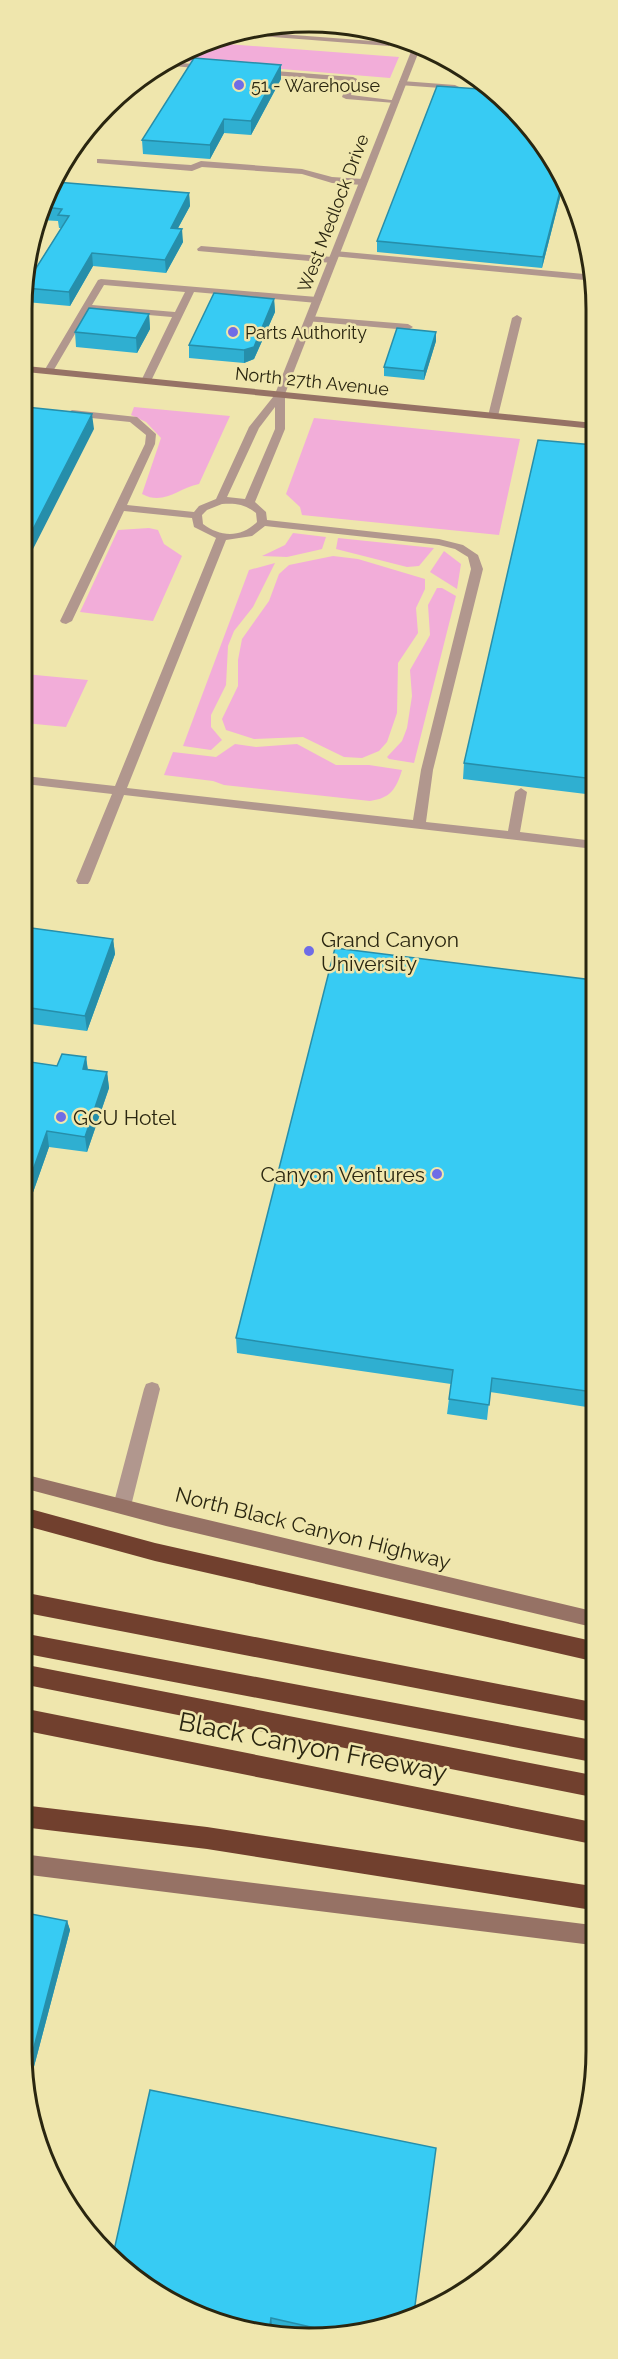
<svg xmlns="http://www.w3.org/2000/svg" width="618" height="2359" font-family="Raleway,sans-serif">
	<rect width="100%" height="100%" fill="#efe6ad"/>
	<path fill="#f2add9" d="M214,43L399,57L390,78L171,60Z
		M134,407L230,416L199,484C178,488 164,506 142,494L161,438L146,422L131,415Z
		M314,418L520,439L499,535L302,515L300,507L286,494Z
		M149,528L158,530L164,544L182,556L153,621L80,612L118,530Z
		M293,533L326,537L322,549L318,550L287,557L262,556L285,545Z
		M338,538L434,548L419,566L407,567L336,549Z
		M444,551L461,564L457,589L430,572Z
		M333,556L358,559L425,579V589L416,608L418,633L398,663L397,713L387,742L379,751L362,758L344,757L303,737L254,739L226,730L222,719L238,686V660L242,639L269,601L279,574L289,565Z
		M275,563L253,607L234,631L228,646L226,685L211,715V727L222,740L211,750L183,746L249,570Z
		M437,588H442L456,596L414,763L389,759L387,757L402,741L407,728L412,696L410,670L430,635L428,605Z
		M25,674L88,680L66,727L25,723Z
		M235,744L256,747L297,744L336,765H369L402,770C396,789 391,798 370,801L224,785L213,781L164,775L173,752L216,757Z"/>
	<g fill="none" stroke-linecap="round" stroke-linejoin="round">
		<path fill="#b1978e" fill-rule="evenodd" d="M242,31L386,42L389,35L395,37L389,46L234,34Z
			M167,62L208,65L212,67L208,69L160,65Z
			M262,70L353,77L357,79L351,95L399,101L395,103L346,99L342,97L348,81L259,74Z
			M402,81L455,85L459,87L455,89L399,85V81Z
			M100,159L191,165L201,161L302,169L332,177L363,179L367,182L363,185L332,183L302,174L202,167L192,171L97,163V159Z
			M201,246L332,257L336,260L332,263L198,251L197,249Z
			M335,251L595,275V281L332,256V252Z
			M101,279L317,297L322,300L317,303L194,292L151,381L146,384L141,381L172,317L89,310L52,373H46L44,371L98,280ZM104,285L185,292L175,312L92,305Z
			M517,315L522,318L498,416L489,418L488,416L512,318Z
			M309,316L408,324L413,327L408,330L306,321V317Z
			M280,391L285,394V429L255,502L266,512L267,520L439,539L463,545L478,555L483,569L433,770L426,822L508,831L515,792L521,788L527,792L520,832L594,841V849L124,795L90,881L88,884H78L76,881L112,794L25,784V776L115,786L216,538L194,527L192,518L124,511L72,621L66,624L62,623L60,621L145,444L146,435L130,422L72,416L67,413L72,410L137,417L156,434L155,444L127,505L194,512L199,506L216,499L249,427L277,392ZM275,407V429L245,499L227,497L259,428ZM222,504C235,503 245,504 256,513L257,522C241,538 220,537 203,524L202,515L207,510ZM265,526L439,545L455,549L468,557L471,569L421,770L413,820L127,788L226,540L252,536Z
			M152,1382L158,1384L160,1389L131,1506L128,1511L122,1513L116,1511L113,1506L144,1389L146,1384Z"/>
		<path fill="#b1978e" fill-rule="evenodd" d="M414,44L421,46L285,394L277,396L275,394Z"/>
		<path fill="#967265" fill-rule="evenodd" d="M26,366L594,423V429L26,372Z
			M23,1474L166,1510L592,1611V1627L166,1526L23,1488Z
			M22,1854L592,1925V1945L22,1874Z"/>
		<path fill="#71402e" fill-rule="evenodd" d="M23,1507L155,1543L592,1641V1661L155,1561L23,1525Z
			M22,1592L592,1702V1722L22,1612Z
			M22,1633L592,1740V1762L22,1653Z
			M22,1664L592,1775V1797L22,1684Z
			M22,1708L592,1822V1844L22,1730Z
			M22,1805L207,1827L592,1886V1910L207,1849L22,1827Z"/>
	</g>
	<path fill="#2fafd1" d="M365,26L370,28L368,33L284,27Z
		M281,79L251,135L224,133L210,159L143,154L142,140Z
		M479,89L565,178L542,268L377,252V241Z
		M56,182L189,193L190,206L178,228L183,242L166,273L93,266L70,306L26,302V284L61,228H59L58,221L40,220Z
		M274,299L275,312L254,359L244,363L189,358V345Z
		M149,314L150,329L137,353L76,347L75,332Z
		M436,332V341L424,380L384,376V367Z
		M594,445V795L463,779L464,763Z
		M24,927L113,939L115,954L87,1031L24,1023Z
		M593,980V1408L490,1392L487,1420L447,1414L451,1384L237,1353L236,1338Z
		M86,1057L88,1070L107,1072L109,1088L87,1152L49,1147L24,1218V1061L57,1066Z
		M67,1921L70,1930L31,2078L27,2077V2078L21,2050Z
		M182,2308L384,2328L316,2335L272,2325Z"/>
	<path fill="#268eaa" d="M281,65V79L251,135V121Z
		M224,119V133L210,159V145Z
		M564,176L565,178L542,268L543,257Z
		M189,193L190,206L171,241V228Z
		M182,229L183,242L166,273L165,260Z
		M92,253L93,266L70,306L69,292Z
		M274,299L275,312L254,359L244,363V350Z
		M149,314L150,329L137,353L136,338Z
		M436,332V341L424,380V371Z
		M92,414L94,429L30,555L31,563L26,574V543Z
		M113,939L115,954L87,1031L85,1016Z
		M86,1057L88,1073L83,1069Z
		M107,1072L109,1088L87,1152L85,1137Z
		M47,1131L49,1147L24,1218V1195Z
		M67,1921L70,1930L31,2078L28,2070Z
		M271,2318L272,2325L270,2332H269Z"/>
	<path fill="#37cbf3" stroke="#268eaa" stroke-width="1.5" d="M194,58L281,65L251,121L224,119L210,145L142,140Z
		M481,83L513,106L564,176L543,257L377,241L437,86L479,89Z
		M56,182L189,193L171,228L182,229L165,260L92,253L69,292L26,288V284L69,216L58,215L62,209L45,207Z
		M214,293L274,299L254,347L244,350L189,345Z
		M89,308L149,314L136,338L75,332Z
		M397,328L436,332L424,371L384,367Z
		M26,407L92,414L26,543Z
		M538,440L594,445V779L464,763Z
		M24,927L113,939L85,1016L24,1007Z
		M335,948L593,980V1392L492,1378L489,1405L449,1399L453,1370L236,1338Z
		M62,1054L86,1057L83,1069L107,1072L85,1137L47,1131L24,1195V1061L57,1066Z
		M21,1912L67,1921L28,2070L25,2069L21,2050Z
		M150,2090L436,2148L414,2313L384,2328L337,2333L271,2318L269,2332L182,2308L113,2255Z"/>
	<g fill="#6f6ce6" stroke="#efe6ad" stroke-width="2">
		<circle cx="239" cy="85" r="6"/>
		<circle cx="233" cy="332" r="6"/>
		<circle cx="309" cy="951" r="6"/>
		<circle cx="61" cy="1117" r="6"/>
		<circle cx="437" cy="1174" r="6"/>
	</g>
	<g text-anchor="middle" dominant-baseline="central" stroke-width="5" stroke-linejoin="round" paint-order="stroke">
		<g font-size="18" fill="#2a2610" stroke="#efe6ad" text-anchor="start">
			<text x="251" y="85">51 - Warehouse</text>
			<text x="245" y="332">Parts Authority</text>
		</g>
		<g font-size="18" fill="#2a2610" stroke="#efe6ad">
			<text transform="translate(333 213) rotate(-69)">West Medlock Drive</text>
			<text transform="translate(312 381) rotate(6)">North 27th Avenue</text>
		</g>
		<g font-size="21" fill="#2a2610" stroke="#efe6ad" text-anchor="start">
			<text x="321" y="939">Grand Canyon<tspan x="321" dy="24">University</tspan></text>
			<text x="73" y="1117">GCU Hotel</text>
			<text x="425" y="1174" text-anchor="end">Canyon Ventures</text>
		</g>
		<g font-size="21" fill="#2a2610" stroke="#efe6ad">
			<text transform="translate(313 1528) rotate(14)">North Black Canyon Highway</text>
		</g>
		<g font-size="26" fill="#2a2610" stroke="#efe6ad">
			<text transform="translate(313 1747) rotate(11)">Black Canyon Freeway</text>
		</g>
	</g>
	<path d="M0 0H618V2359H0ZM309 32H309A277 277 0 0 1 586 309V2051A277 277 0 0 1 309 2328H309A277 277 0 0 1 32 2051V309A277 277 0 0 1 309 32Z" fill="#efe6ad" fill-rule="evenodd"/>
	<path fill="none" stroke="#2a2610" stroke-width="3" d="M309 32H309A277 277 0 0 1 586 309V2051A277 277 0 0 1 309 2328H309A277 277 0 0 1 32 2051V309A277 277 0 0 1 309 32Z"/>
</svg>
